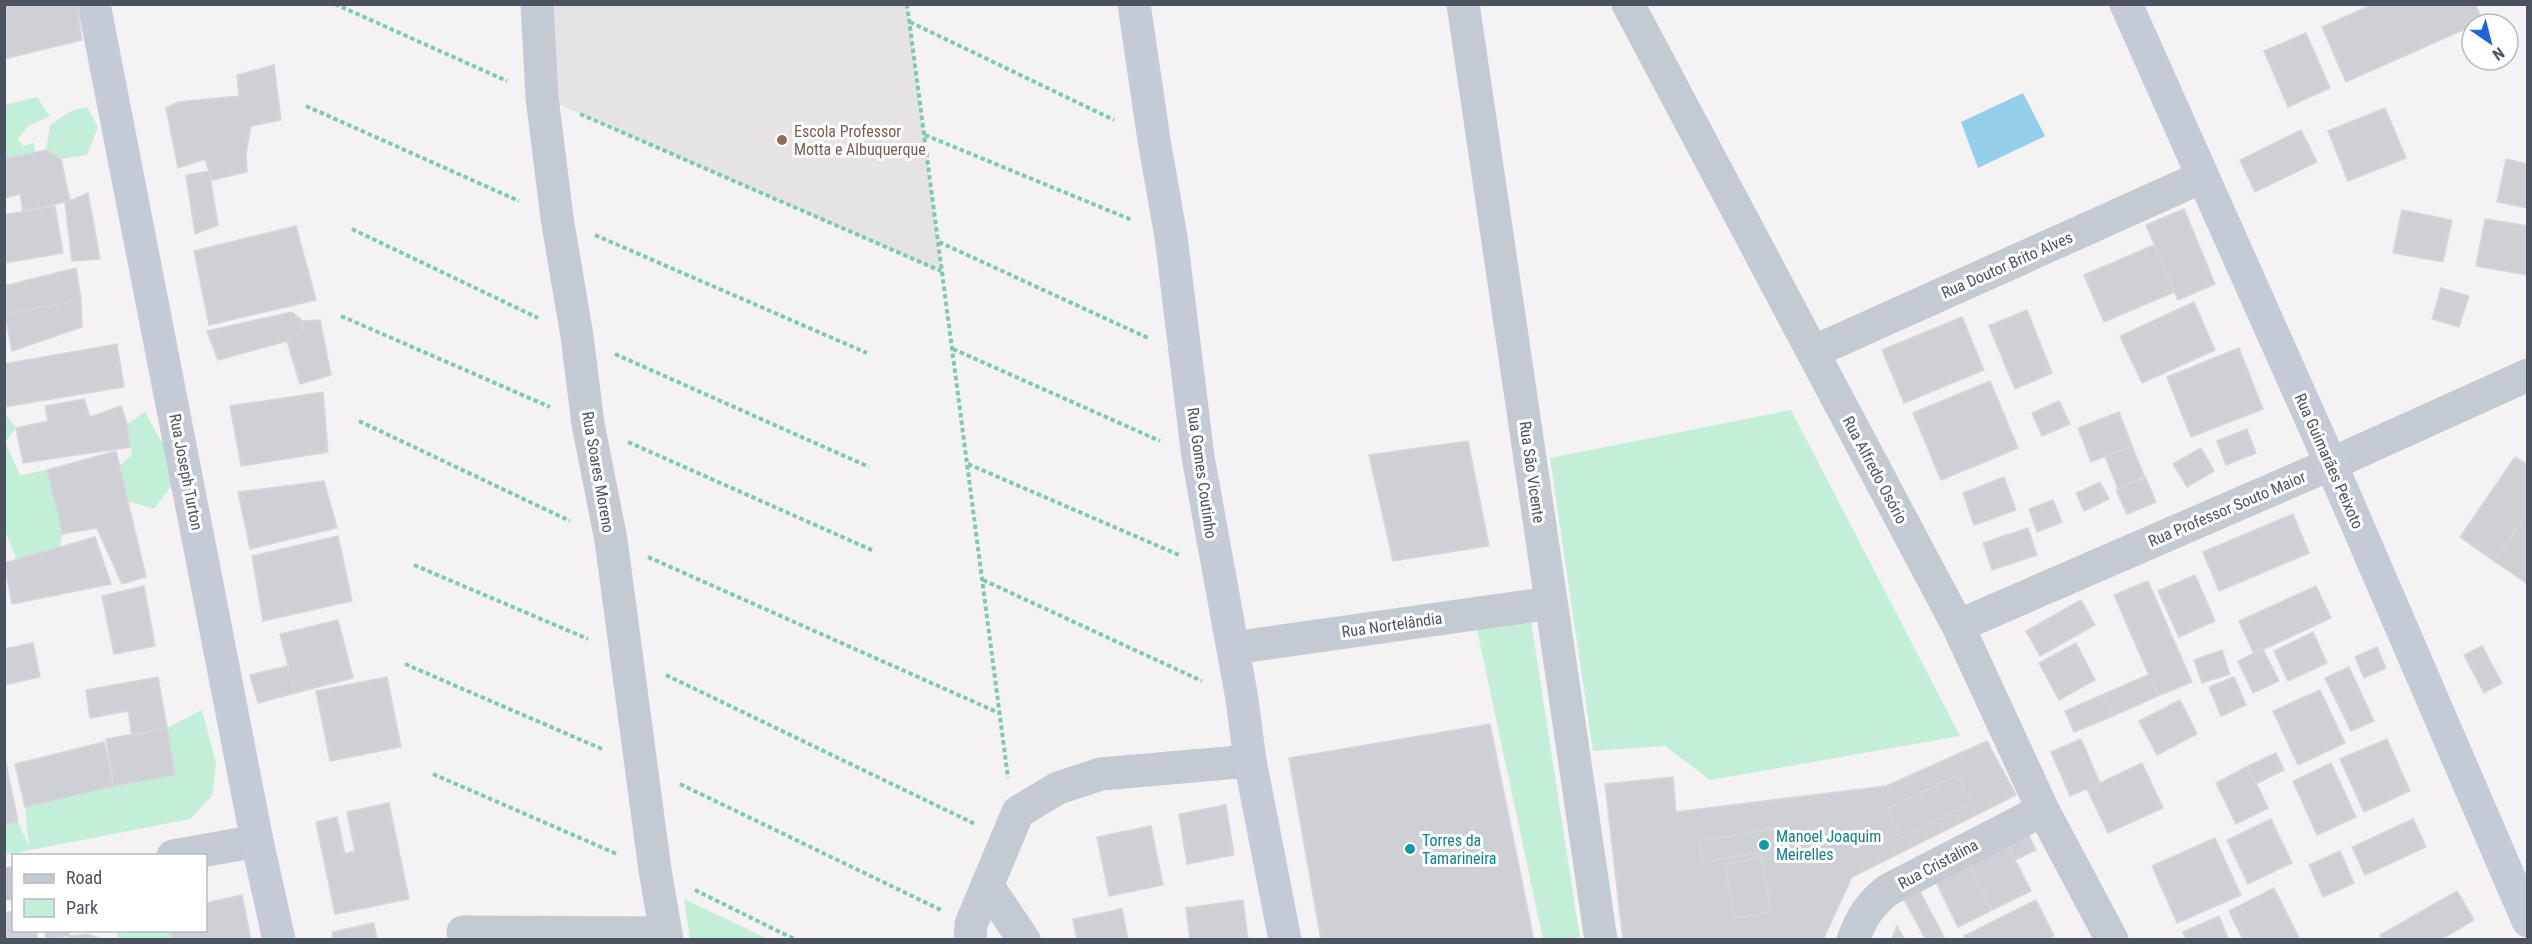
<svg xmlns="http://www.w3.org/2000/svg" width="2532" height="944" font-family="'Roboto Condensed',sans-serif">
	<rect width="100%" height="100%" fill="#f4f2f2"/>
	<path fill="#e5e3e3" d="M537,5H907L942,272L542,97Z"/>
	<path fill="#c3eed8" d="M37,97L50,116L28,126L18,139L23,146L34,143L35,153L5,159L4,105Z
		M87,107L98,127L87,155L61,159L46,150L50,125L71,111Z
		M1791,410L1960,736L1710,780L1665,746L1593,751L1550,458Z
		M145,412L159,438L175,456V481L154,509L128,501L120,465L132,455L127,424Z
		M4,413L16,428L5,442L20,475L47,470L63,534L59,548L17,560L5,531Z
		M1530,614L1580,939H1543L1476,625Z
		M202,710L216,764L212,796L190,819L5,855L4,825L18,822L29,847L25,807L114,786L175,775L167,728Z
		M684,899L768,939H690Z
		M116,931H170L172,939H118Z"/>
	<path fill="#93cfe9" d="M2023,93L2045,136L1978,168L1961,122Z"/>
	<path fill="#cfd0d6" stroke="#d6d7dc" stroke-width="1.5" d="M4,4H77L82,40L4,59Z
		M2374,4H2475L2483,21L2472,24V26L2346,82L2322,27Z
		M2306,33L2330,88L2288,107L2264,51Z
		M274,65L281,120L251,126L246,154L247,172L212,180L205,159L178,168L166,108L178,102L239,96L237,75Z
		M2385,108L2406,158L2348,181L2328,131Z
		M2301,130L2317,162L2255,192L2240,160Z
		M46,150L61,159L70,201L23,211L20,194L4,198V159Z
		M2506,159L2528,164V208L2497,202Z
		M209,171L218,225L195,234L186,175Z
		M88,193L100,259L72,261L65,203Z
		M55,206L63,253L4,263V215Z
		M2184,209L2215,284L2178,300L2146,225Z
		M2402,210L2452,220L2443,262L2393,253Z
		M2485,219L2528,226V275L2476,266Z
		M296,226L316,300L209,325L194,251Z
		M2154,245L2174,292L2104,322L2084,275Z
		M76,268L81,300L5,314L4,286Z
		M2441,288L2469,296L2459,327L2432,319Z
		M81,300L82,327L12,351L5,314Z
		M2194,302L2215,350L2142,383L2120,336Z
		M2027,310L2052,373L2015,389L1989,326Z
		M292,312L303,321L301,332L287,341L218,360L207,331Z
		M1962,317L1984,370L1904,403L1882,350Z
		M320,320L331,375L300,384L287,341L301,332L303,321Z
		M117,344L124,387L4,407V364Z
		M2239,348L2263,409L2191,437L2167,377Z
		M1990,381L2018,448L1941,480L1913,413Z
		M323,392L328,452L241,466L230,406Z
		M84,399L90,417L121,406L127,424L130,447L23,463L16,428L48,421L45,406Z
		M2059,401L2070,424L2042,436L2032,413Z
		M2119,412L2132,446L2091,462L2078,428Z
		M2247,429L2256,453L2226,465L2217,441Z
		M1468,441L1489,546L1393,561L1369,455Z
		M2132,446L2145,478L2118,489L2105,456Z
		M2201,448L2214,471L2187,487L2173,464Z
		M116,451L146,577L122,584L97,528L63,534L47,470Z
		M2515,457L2528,465V512L2494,561L2460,537Z
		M2145,476L2156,502L2127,514L2116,490Z
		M2004,477L2016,510L1974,525L1963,493Z
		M324,481L337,528L250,549L238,492Z
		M2100,482L2109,499L2084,511L2076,493Z
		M2053,500L2062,522L2037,532L2029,509Z
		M2528,512V584L2494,561Z
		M2293,514L2309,553L2219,591L2203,552Z
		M2028,528L2037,555L1992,570L1983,543Z
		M338,536L352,601L263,621L252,556Z
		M95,537L111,584L12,604L4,563Z
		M2195,575L2215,621L2179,637L2158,591Z
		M2148,581L2192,682L2158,696L2114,595Z
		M144,586L155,646L114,654L102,596Z
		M2316,586L2331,618L2254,654L2239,621Z
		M2081,600L2095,625L2040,656L2026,631Z
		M338,620L353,678L295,693L280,634Z
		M2313,632L2327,663L2288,681L2274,651Z
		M33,643L40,677L4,685V649Z
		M2076,643L2095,680L2059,700L2039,663Z
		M2482,646L2502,683L2484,693L2464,655Z
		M2377,647L2386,668L2364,678L2355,657Z
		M2263,649L2279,681L2253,693L2238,661Z
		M2222,650L2230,674L2202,683L2194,660Z
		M288,666L295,693L258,703L250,675Z
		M2349,667L2374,721L2351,731L2325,678Z
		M2148,675L2158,696L2113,716L2104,694Z
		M158,677L167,728L132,735L128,711L90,718L86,690Z
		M387,677L401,747L330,761L316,691Z
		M2234,677L2246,705L2221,716L2209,687Z
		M2320,690L2345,743L2298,765L2273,711Z
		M2104,694L2113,716L2074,732L2065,711Z
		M2180,700L2197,734L2157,755L2139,721Z
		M1490,724L1534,940H1321L1289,758Z
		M167,728L175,775L114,786L106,739Z
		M2081,739L2100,783L2070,796L2051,752Z
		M2387,739L2410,791L2364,812L2340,759Z
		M1987,741L2016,795L1852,877L1823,940H1623L1605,784L1673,777L1676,812L1886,786Z
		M104,742L114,786L25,807L15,764Z
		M4,753L18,822L4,825Z
		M2276,753L2284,770L2256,784L2248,766Z
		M2142,763L2163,808L2108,833L2087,789Z
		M2331,763L2356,817L2317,835L2293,781Z
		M2248,766L2268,808L2236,824L2216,783Z
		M1957,775L1971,803L1901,838L1887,809Z
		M389,803L409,899L335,914L316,822L337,817L345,854L355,851L347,812Z
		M1226,805L1234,855L1187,864L1179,814Z
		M2271,819L2292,863L2248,884L2227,840Z
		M2413,819L2426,847L2365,875L2352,847Z
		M1151,826L1163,885L1109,896L1097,837Z
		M1783,827L1786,848L1703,862L1699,841Z
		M2025,828L2036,850L2015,860L2004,838Z
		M2004,838L2031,891L1992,910L1965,857Z
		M2215,838L2241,895L2177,923L2152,866Z
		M2340,851L2354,883L2323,897L2309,865Z
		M1762,857L1771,912L1734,918L1725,864Z
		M1965,857L1992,910L1958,927L1932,874Z
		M1916,884L1944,937L1938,940H1926L1900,892Z
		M2274,888L2300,940H2243L2229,911Z
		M2457,891L2474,920L2440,940H2383L2380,935Z
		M242,895L251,940H172L170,930H206V903Z
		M1243,900L1248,940H1190L1186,908Z
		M2036,900L2054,936L2047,940H1966L1964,936Z
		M1122,909L1128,940H1077L1073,919Z
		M14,911V930H36L38,940H4V913Z
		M2219,916L2229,940H2186L2183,932Z
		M374,923L377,940H333L332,932Z
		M1897,926L1905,940H1891Z
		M45,930H69L70,936L46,940Z
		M88,934L104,940H68L70,936Z"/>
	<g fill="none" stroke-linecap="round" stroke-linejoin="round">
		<path stroke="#7dcbac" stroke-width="4" stroke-dasharray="4.5 3" stroke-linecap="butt" d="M335,4L507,81
			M907,4L1008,778
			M910,22L1114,120
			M306,106L519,201
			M580,114L941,271
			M925,135L1132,220
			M352,229L538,318
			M595,235L867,353
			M939,242L1148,338
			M341,316L550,407
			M953,349L1160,441
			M615,354L869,467
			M359,421L570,521
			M628,442L874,551
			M968,464L1179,555
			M648,557L999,713
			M414,565L588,639
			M983,580L1202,681
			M405,664L602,749
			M666,675L975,824
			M433,774L617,854
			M680,784L941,910
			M695,890L796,940"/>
		<path stroke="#c3cad2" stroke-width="33" d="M537,4L542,97L557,218L577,336L588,424L611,540L655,870L667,940
			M1463,4L1601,940
			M1628,4L1958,626L2043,810L2112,940
			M1813,352L2202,177
			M1958,626L2331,464L2528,375
			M1233,648L1551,603
			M173,856L257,841
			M4,884L14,883
			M987,885L1024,940
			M463,932L666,933
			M970,940L971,924L1018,812L1058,788L1101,774L1250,761
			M1853,940C1861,918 1870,904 1888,890L2043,810"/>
		<path stroke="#c4cbd7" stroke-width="33" d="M94,4L257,841L279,940
			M1134,4L1154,140L1171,237L1198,457L1242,699L1250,761L1285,940
			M2126,4L2331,464L2528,921"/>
	</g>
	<circle fill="#8d6e63" stroke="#fff" stroke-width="2" cx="782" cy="140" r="6"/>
	<g fill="#0f9aa8" stroke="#fff" stroke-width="2">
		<circle cx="1764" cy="845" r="6"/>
		<circle cx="1410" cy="849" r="6"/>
	</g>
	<g text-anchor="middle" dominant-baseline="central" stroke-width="6" stroke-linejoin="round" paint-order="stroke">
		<g font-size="16" fill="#785e54" stroke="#fff" text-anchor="start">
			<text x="794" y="131">Escola Professor<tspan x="794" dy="18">Motta e Albuquerque</tspan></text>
		</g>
		<g font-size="16" fill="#4a535e" stroke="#fff">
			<text transform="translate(2007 265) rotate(-24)">Rua Doutor Brito Alves</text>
			<text transform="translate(2329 461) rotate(66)">Rua Guimarães Peixoto</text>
			<text transform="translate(1875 470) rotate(62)">Rua Alfredo Osório</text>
			<text transform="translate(186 472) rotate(79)">Rua Joseph Turton</text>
			<text transform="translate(598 472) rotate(80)">Rua Soares Moreno</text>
			<text transform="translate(1532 472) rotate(82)">Rua São Vicente</text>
			<text transform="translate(1202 473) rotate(82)">Rua Gomes Coutinho</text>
			<text transform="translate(2227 509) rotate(-23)">Rua Professor Souto Maior</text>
			<text transform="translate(1392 625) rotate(-8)">Rua Nortelândia</text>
			<text transform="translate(1938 864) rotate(-28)">Rua Cristalina</text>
		</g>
		<g font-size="16" fill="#0d838f" stroke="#fff" text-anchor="start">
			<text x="1776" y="836">Manoel Joaquim<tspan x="1776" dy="18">Meirelles</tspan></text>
			<text x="1422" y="840">Torres da<tspan x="1422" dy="18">Tamarineira</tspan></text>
		</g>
	</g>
	<rect width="2532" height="944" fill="none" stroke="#4a535e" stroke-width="12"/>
	<rect x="12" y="854" width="195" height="78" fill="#ffffff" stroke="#b7babf" stroke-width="1.5"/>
	<rect x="24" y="874" width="30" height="9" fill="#c4cbd7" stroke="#b7babf" stroke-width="1.5"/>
	<text x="66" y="884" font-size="18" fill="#4a535e">Road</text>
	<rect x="24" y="899" width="30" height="18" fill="#c3eed8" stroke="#b7babf" stroke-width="1.5"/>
	<text x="66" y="914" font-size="18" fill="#4a535e">Park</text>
	<g transform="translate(2490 42) rotate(145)"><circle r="28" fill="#ffffff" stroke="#b7babf" stroke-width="1.5"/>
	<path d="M0-4.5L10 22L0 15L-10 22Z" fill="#2262dd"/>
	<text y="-9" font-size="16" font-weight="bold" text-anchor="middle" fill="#4a535e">N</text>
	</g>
</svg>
